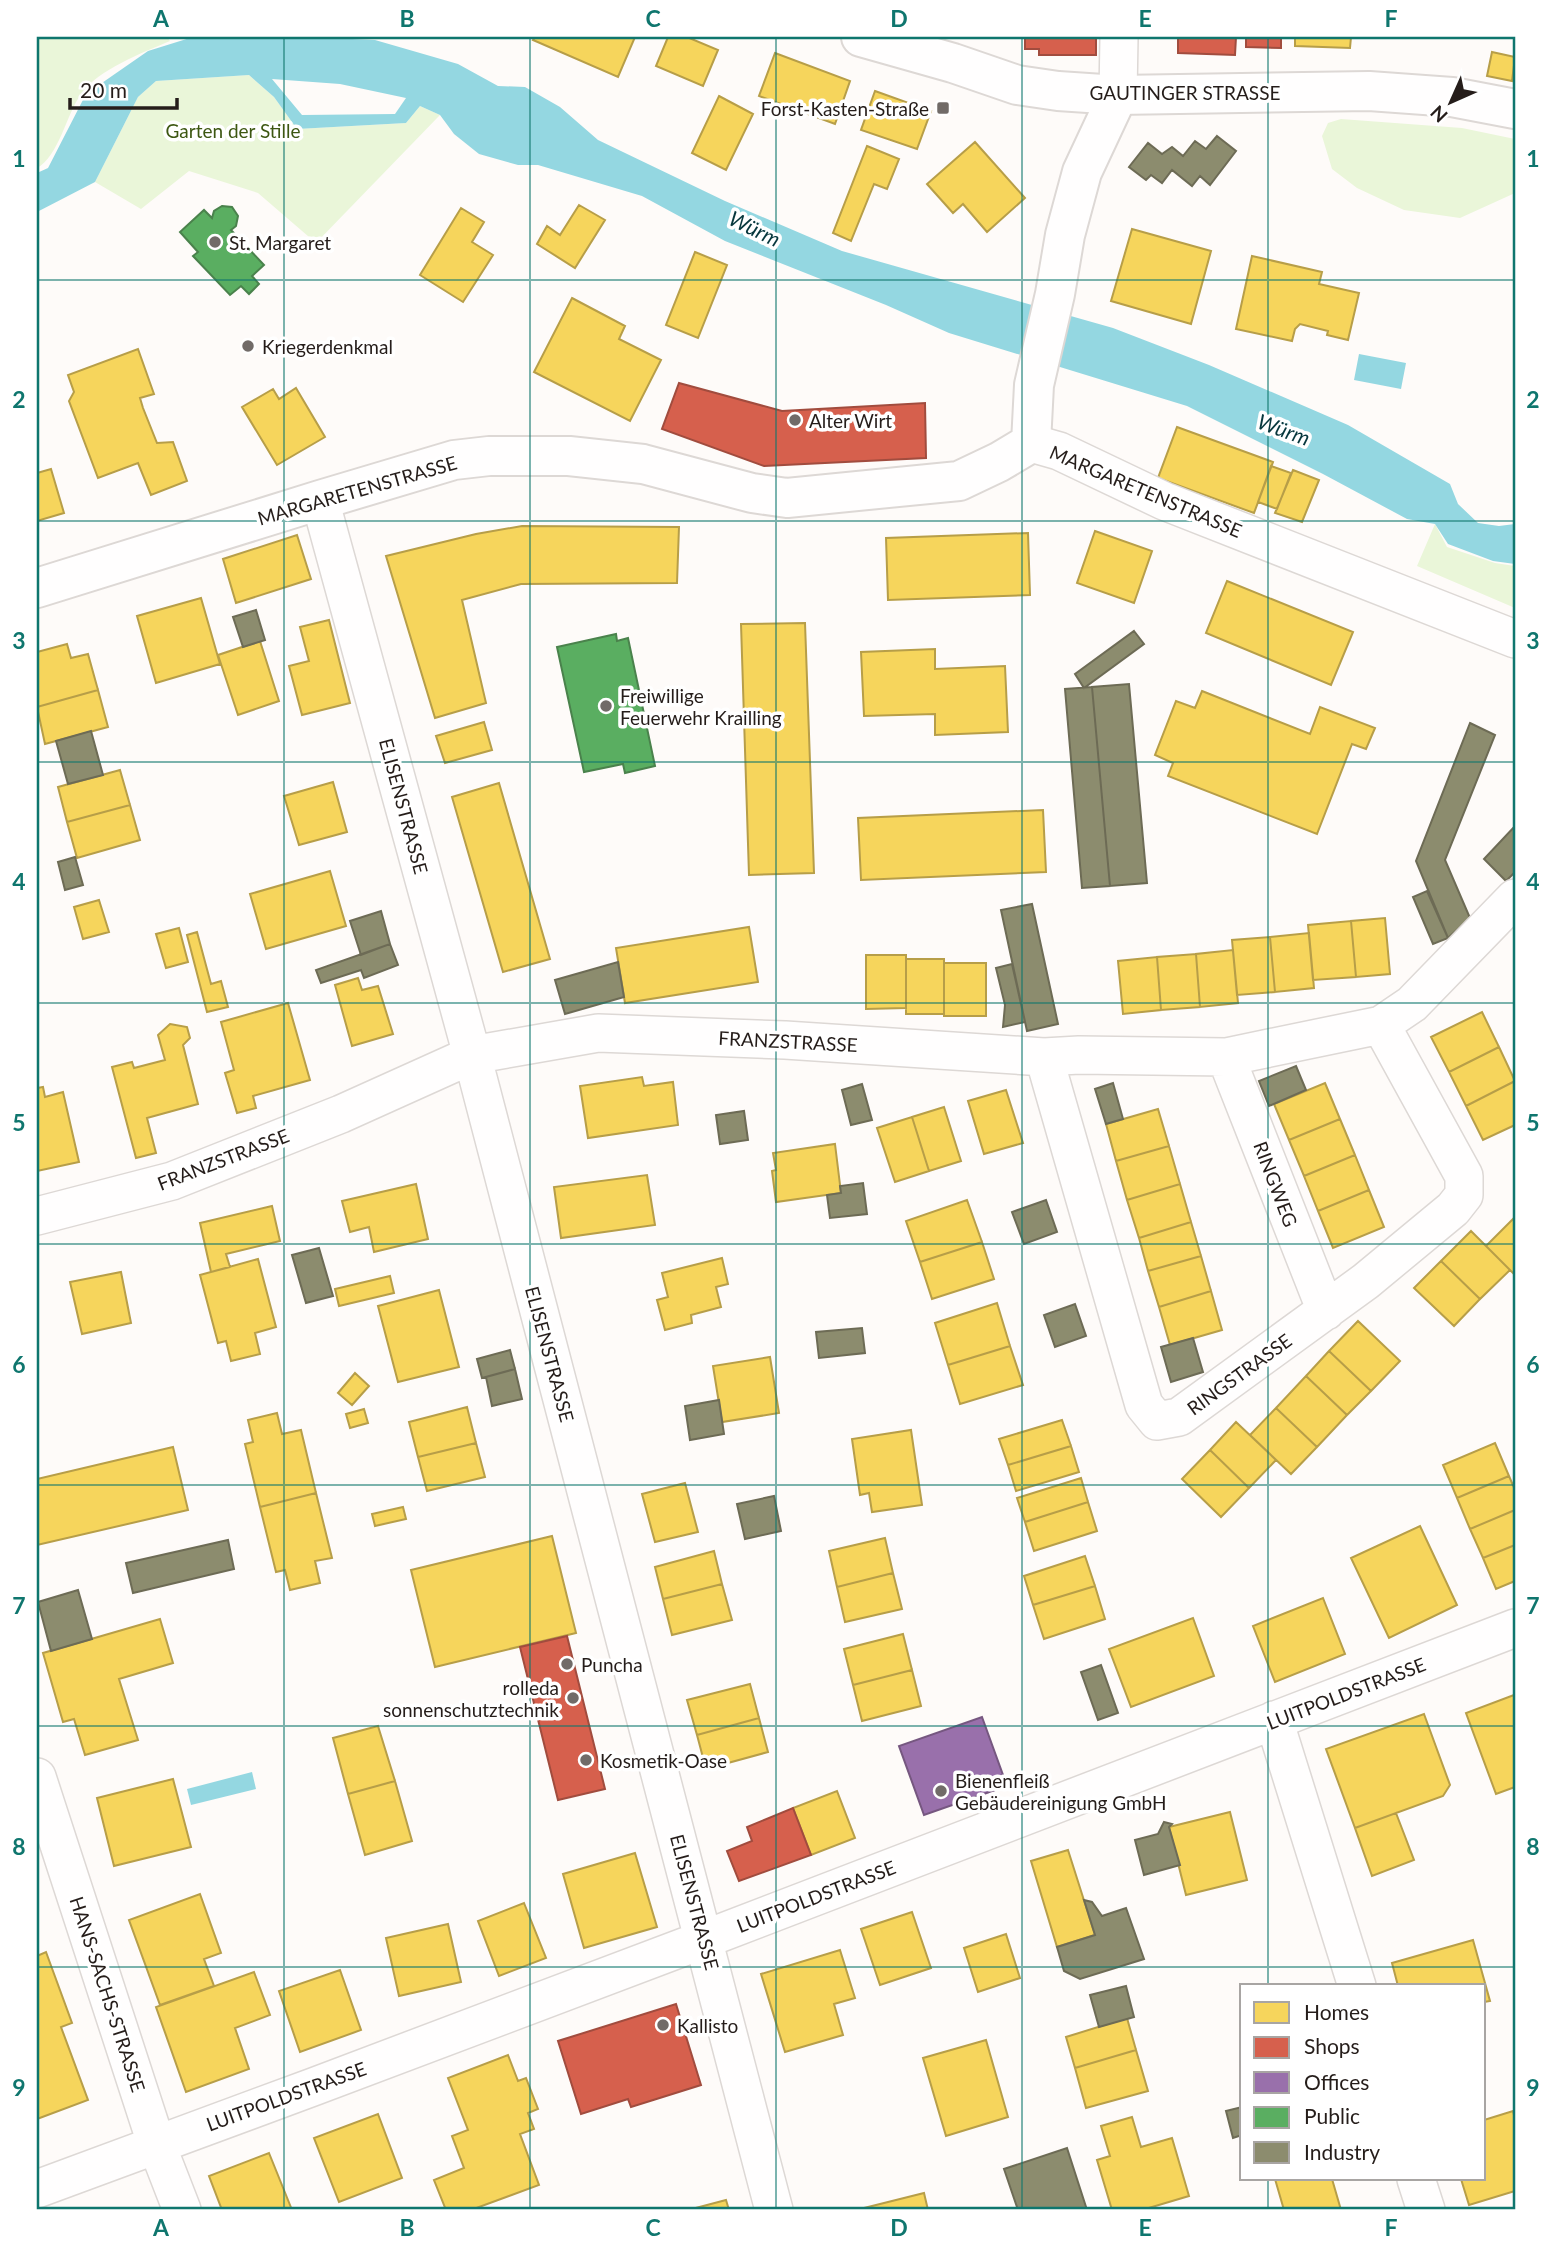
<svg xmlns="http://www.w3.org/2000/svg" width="1552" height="2247" font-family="Lato,sans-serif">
	<rect width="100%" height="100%" fill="#fefbf9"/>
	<path fill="#eaf6d9" d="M37,37H167L170,41C142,53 99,69 81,94C66,115 59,156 37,168Z
		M249,75L274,97L297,129L406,123L420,106L440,115L316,243L258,193L189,171L141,209L95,182L138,97L156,81Z
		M1341,119L1462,128L1515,139V193L1460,218L1404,210L1357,188L1332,169L1322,136L1328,123Z
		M1435,524L1447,547L1495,563L1515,566V608L1417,566Z"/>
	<path fill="#94d7e1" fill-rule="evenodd" d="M193,37H306L375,40L458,64L498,86L525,87L560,107L598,140L725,201L842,251L1113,328L1209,365L1348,425L1450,484L1458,504L1478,523L1499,526L1515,524V564L1493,561L1448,544L1435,524L1407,519L1323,474L1187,406L949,333L886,305L725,241L642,196L538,165H518L479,154L454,134L440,115L420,106L406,123L297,129L274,97L249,75L156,81L138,97L95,182L37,212V173L48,168L86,94L148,51ZM272,79L340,84L406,98L395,114L302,115Z
		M1359,354L1406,363L1401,389L1354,380Z
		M252,1772L256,1789L191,1805L187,1789Z"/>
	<path fill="#f6d55c" stroke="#b79e48" stroke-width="2" d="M535,37H635L618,77L533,40Z
		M668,37H687L718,50L703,86L656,66Z
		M1295,37H1351L1350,48L1295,46Z
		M1492,52L1515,57L1512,81L1487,76Z
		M775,53L850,81L835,124L759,96Z
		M875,91L931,111L917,149L861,130Z
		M719,96L753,114L726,170L692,153Z
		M975,142L1025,198L987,232L963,204L953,213L927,184Z
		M867,146L899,159L887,189L874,184L851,241L833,233Z
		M579,205L605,220L575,268L537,244L547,226L560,235Z
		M461,208L484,222L472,242L493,255L463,302L420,275Z
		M1132,229L1211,251L1191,324L1111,301Z
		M695,252L727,265L698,338L666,325Z
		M1252,256L1322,272L1319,284L1359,293L1348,340L1327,335L1328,331L1300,324L1295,329L1292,341L1236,329Z
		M572,298L625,326L619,339L661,360L630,421L534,372Z
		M138,349L154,394L140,398L143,408L157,443L173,442L187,481L151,495L138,463L98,478L69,401L74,392L68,375Z
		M296,388L325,437L277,465L242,407L273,389L279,399Z
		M1177,427L1273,462L1254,513L1158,478Z
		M1271,466L1291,473L1277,509L1258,502Z
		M51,469L64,513L37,521V473Z
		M1293,470L1319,480L1302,522L1275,513Z
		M522,526L679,527L677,583L521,584L462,600L486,703L435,718L386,556L476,534Z
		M1095,531L1152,551L1134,603L1077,583Z
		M1028,533L1030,595L888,600L886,538Z
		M297,535L311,579L236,603L223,559Z
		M1227,581L1353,632L1331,685L1206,633Z
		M201,598L220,664L156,683L137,616Z
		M329,620L350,703L302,715L289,666L309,661L300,627Z
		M805,623L814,873L749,875L741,624Z
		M260,641L279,701L238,715L218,655Z
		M67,644L71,658L88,654L98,690L37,707V652Z
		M935,649V669L1005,666L1008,732L935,735V714L864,716L861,652Z
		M98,690L108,727L45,744L37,707Z
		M1202,691L1310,734L1320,707L1375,728L1366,749L1352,744L1317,834L1168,776L1173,763L1155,755L1176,701L1195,708Z
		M484,722L492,750L445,763L436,736Z
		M120,770L130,805L67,822L58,787Z
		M333,782L347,832L299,845L284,796Z
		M499,783L550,959L503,972L452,797Z
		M130,805L140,840L77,858L67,822Z
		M1043,810L1046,872L861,880L858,818Z
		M330,871L346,926L266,949L250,894Z
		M99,900L109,932L83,939L74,907Z
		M1385,918L1390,974L1356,977L1351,921Z
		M1351,921L1356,977L1313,980L1308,925Z
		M749,927L758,982L625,1003L616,948Z
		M179,928L188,962L166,968L156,934Z
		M197,932L211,984L221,981L228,1007L207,1012L187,935Z
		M1309,933L1314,988L1275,992L1270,937Z
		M1270,937L1275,992L1237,995L1232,940Z
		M1233,950L1238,1003L1200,1007L1196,954Z
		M1196,954L1200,1007L1161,1010L1157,957Z
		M866,955H906V1008L866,1009Z
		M1157,957L1161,1010L1123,1014L1118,961Z
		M906,959H944V1014H906Z
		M944,963H986V1016H944Z
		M358,978L362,990L378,986L393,1034L352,1046L335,985Z
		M288,1003L310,1080L253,1096L256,1108L237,1113L225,1073L234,1070L221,1022Z
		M1482,1012L1499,1047L1449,1072L1431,1037Z
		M170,1024L187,1027L190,1038L183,1045L198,1104L147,1118L156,1153L136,1158L112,1067L132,1062L134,1068L165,1060L158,1035Z
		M1499,1047L1515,1081L1466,1106L1449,1072Z
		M642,1077L644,1086L673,1082L678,1125L588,1138L580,1086Z
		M1515,1081V1125L1483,1140L1466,1106Z
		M1325,1083L1340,1119L1289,1140L1274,1104Z
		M43,1087L45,1097L63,1092L79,1162L37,1171V1088Z
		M1006,1090L1023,1143L984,1154L968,1101Z
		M944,1107L961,1161L929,1171L912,1117Z
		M1158,1109L1169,1146L1116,1161L1106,1124Z
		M912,1117L929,1171L895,1182L877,1128Z
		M1340,1119L1355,1155L1304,1176L1289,1140Z
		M835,1144L841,1193L776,1202L772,1171L776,1170L773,1153Z
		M1169,1146L1180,1184L1127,1200L1116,1161Z
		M1355,1155L1369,1190L1318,1211L1304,1176Z
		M647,1175L655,1225L561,1238L554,1187Z
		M416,1184L428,1239L374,1252L369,1227L350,1232L342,1201Z
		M1180,1184L1191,1222L1139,1238L1127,1200Z
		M1369,1190L1384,1227L1333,1248L1318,1211Z
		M967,1200L982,1242L920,1262L906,1221Z
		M272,1206L280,1241L226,1254L230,1267L211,1272L200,1223Z
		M1514,1218L1515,1220V1275L1486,1246Z
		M1191,1222L1201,1256L1148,1271L1139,1238Z
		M1471,1231L1510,1270L1480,1299L1441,1261Z
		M982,1242L994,1279L932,1299L920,1262Z
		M1201,1256L1211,1291L1159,1307L1148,1271Z
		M722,1258L728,1284L716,1287L721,1307L691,1315L692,1323L665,1330L657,1300L668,1297L662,1273Z
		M258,1259L276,1327L255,1333L260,1354L231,1361L226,1341L218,1343L200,1275Z
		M1441,1261L1480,1299L1454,1326L1414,1288Z
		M121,1272L131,1323L82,1334L70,1282Z
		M390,1276L394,1293L339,1306L335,1289Z
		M439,1290L459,1367L398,1382L378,1306Z
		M1211,1291L1222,1330L1170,1345L1159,1307Z
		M997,1303L1010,1346L948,1365L935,1323Z
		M1358,1321L1400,1361L1371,1391L1329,1351Z
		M1010,1346L1023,1385L960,1404L948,1365Z
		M1329,1351L1371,1391L1347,1415L1306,1376Z
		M770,1357L779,1413L722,1422L713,1366Z
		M355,1373L369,1386L352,1405L338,1393Z
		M1306,1376L1347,1415L1317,1447L1276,1408Z
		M467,1407L476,1443L418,1457L409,1422Z
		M1276,1408L1317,1447L1291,1474L1250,1435Z
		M364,1409L368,1423L350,1428L346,1414Z
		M277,1413L282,1434L301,1430L316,1493L260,1507L245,1444L253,1442L248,1420Z
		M1062,1420L1071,1446L1008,1465L999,1439Z
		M1236,1422L1276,1460L1249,1488L1210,1450Z
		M911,1430L922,1505L872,1512L869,1493L860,1495L852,1439Z
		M476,1443L485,1477L427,1491L418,1457Z
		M1495,1443L1509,1476L1457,1498L1443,1465Z
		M1071,1446L1079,1472L1016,1491L1008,1465Z
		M173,1447L188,1510L37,1545V1479Z
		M1210,1450L1249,1488L1221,1517L1182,1479Z
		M1509,1476L1515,1490V1510L1470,1529L1457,1498Z
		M1081,1478L1088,1502L1025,1522L1017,1498Z
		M685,1483L698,1532L655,1542L642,1494Z
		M316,1493L332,1558L315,1561L320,1583L290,1590L285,1570L276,1572L260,1507Z
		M1088,1502L1097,1531L1034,1551L1025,1522Z
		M403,1507L406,1519L375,1526L372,1514Z
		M1515,1510V1545L1483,1558L1470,1529Z
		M1420,1526L1457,1605L1389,1638L1351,1558Z
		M552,1536L576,1633L435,1667L411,1570Z
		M885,1538L893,1573L837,1587L829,1551Z
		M1515,1545V1581L1496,1589L1483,1558Z
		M714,1551L722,1584L663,1599L655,1567Z
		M1085,1556L1095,1586L1033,1605L1024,1576Z
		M893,1573L902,1609L845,1622L837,1587Z
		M722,1584L732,1620L672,1635L663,1599Z
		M1095,1586L1105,1619L1044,1639L1033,1605Z
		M1323,1598L1345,1654L1275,1682L1253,1626Z
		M1193,1618L1214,1676L1131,1707L1109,1649Z
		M160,1619L173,1663L119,1679L138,1740L85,1755L74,1719L63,1722L43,1653Z
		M903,1634L912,1670L853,1685L844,1649Z
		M912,1670L921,1706L862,1721L853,1685Z
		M750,1684L759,1718L697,1735L687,1700Z
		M1514,1695L1515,1787L1496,1794L1466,1713Z
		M1424,1714L1450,1785L1443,1796L1355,1828L1326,1749Z
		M759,1718L768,1752L706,1769L697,1735Z
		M378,1726L395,1781L348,1794L333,1738Z
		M173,1779L191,1847L114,1866L97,1798Z
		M395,1781L412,1841L365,1855L348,1794Z
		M837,1791L855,1838L811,1855L793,1808Z
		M1230,1812L1247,1880L1186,1895L1169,1827Z
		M1396,1813L1414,1860L1372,1876L1355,1828Z
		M1068,1850L1095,1935L1057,1947L1031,1861Z
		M635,1853L657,1927L584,1948L563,1874Z
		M200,1894L221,1953L204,1959L214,1986L160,2005L129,1920Z
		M524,1903L546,1958L499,1976L478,1921Z
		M912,1912L931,1968L880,1985L861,1929Z
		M448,1924L461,1982L399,1996L386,1938Z
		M1006,1934L1020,1978L978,1992L964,1948Z
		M1473,1940L1490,2001L1484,2002V1986H1398L1392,1963Z
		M840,1950L855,1998L834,2004L843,2035L785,2052L761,1974Z
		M46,1952L72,2023L61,2027L88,2100L37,2119V1956Z
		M340,1970L361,2030L300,2052L279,1991Z
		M254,1972L270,2015L235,2028L249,2069L186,2092L156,2007Z
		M1127,2018L1136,2050L1075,2068L1066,2037Z
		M986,2040L1008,2117L946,2136L923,2058Z
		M1136,2050L1148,2091L1086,2108L1075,2068Z
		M508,2055L518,2081L526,2078L538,2109L528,2113L534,2129L520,2134L539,2185L471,2210H446L434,2180L464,2168L452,2136L468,2130L448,2078Z
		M1513,2111L1515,2119V2191L1469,2205L1461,2179H1484V2120Z
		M378,2114L402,2178L339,2202L314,2138Z
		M1132,2117L1141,2147L1172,2138L1189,2196L1142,2210H1112L1097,2160L1110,2156L1101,2126Z
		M269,2153L292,2210H222L209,2176Z
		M1275,2179H1332L1341,2210H1284Z
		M924,2193L928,2210H856Z
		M726,2200L729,2210H688Z"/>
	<path fill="#d6604d" stroke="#a14c3e" stroke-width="2" d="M1025,37H1096V55H1039V49H1025Z
		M1178,37H1281V48L1246,47V38L1236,37L1235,55L1178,53Z
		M679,383L782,411L925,403L926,458L764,466L662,429Z
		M567,1636L605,1789L558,1800L520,1647Z
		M793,1808L811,1855L739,1881L727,1851L752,1841L747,1827Z
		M676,2004L701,2085L631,2107L628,2099L581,2114L558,2041Z"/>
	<path fill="#9970ab" stroke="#765780" stroke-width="2" d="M982,1717L1003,1775L992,1779L995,1790L924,1815L899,1746Z"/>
	<path fill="#5aae61" stroke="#4a824c" stroke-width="2" d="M222,206L232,207L238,216L236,226L231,230L264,265L252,276L259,284L249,294L241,286L230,295L193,256L198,252L180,232L204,210L212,218L214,211Z
		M616,634L617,641L628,638L655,766L625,773L623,764L584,772L557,647Z"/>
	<path fill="#8c8c6e" stroke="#6d6b55" stroke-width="2" d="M1217,136L1236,151L1210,185L1200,176L1192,186L1172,170L1162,183L1151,175L1146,180L1129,167L1148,143L1162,154L1172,147L1183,156L1195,141L1206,149Z
		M256,610L265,640L243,647L233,617Z
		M1134,631L1144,644L1084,688L1075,674Z
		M1129,684L1147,883L1110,886L1092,687Z
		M1092,687L1110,886L1082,888L1065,689Z
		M1470,723L1495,735L1445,860L1470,918L1448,938L1416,861Z
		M91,731L103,775L68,784L56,741Z
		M1515,826V872L1506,881L1484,859Z
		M75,857L83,885L65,890L58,862Z
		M1427,891L1448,938L1433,944L1413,897Z
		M1032,904L1058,1024L1027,1031L1001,910Z
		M381,911L390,944L361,955L350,921Z
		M390,944L398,965L364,978L361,970L321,983L316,970Z
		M618,962L624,997L565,1014L555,980Z
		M1012,964L1025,1022L1003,1027L1005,1005L996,968Z
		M1296,1066L1306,1090L1269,1106L1259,1081Z
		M1113,1083L1123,1119L1106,1124L1095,1089Z
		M862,1084L872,1120L851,1125L842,1090Z
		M744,1111L748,1140L720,1144L716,1115Z
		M863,1183L867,1214L830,1218L827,1195L841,1193L840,1186Z
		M1046,1200L1057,1232L1024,1244L1012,1212Z
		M319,1248L333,1296L306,1303L292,1255Z
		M1075,1304L1086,1336L1055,1347L1044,1315Z
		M862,1328L865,1353L819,1358L816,1332Z
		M1193,1338L1203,1372L1171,1382L1161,1347Z
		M510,1350L515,1369L482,1378L477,1359Z
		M515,1369L522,1399L492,1406L486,1377Z
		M719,1400L724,1434L690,1440L685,1406Z
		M774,1496L781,1531L745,1539L737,1504Z
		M228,1540L234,1569L133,1593L126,1563Z
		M78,1590L92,1639L51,1651L38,1602Z
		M1101,1665L1118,1713L1098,1720L1081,1672Z
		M1164,1822L1172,1824L1169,1827L1180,1865L1144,1875L1135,1840L1158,1834Z
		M1084,1900L1092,1902L1102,1916L1126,1908L1144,1959L1080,1979L1064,1971L1057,1947L1095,1935Z
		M1126,1986L1134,2017L1099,2027L1090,1995Z
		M1242,2107V2135L1233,2138L1226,2111Z
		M1067,2148L1087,2210H1018L1004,2169Z"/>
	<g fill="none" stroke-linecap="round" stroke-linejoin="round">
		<g stroke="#ddd8d5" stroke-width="40">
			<path id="minor" d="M1118,95L1119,37
				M1031,443L1059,451L1164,501L1515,639
				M320,500L472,1055L774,2210
				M1044,1057L1144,1405L1157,1421L1179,1417L1366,1281L1453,1209L1464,1195V1176L1381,1025
				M1226,1057L1326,1311
				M37,1216L172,1181L341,1114L472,1055L598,1033L785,1040L1044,1057L1079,1055L1226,1057L1381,1025L1412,1004L1515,898
				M1274,1720L1357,1986
				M37,1777L156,2143L182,2210
				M1416,2179L1426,2210
				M37,2189L313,2087L705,1939L1515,1628"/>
		</g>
		<g stroke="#ddd8d5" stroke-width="42">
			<path id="tertiary" d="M37,588L320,500L454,460L489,456H569L643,464L752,493L787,498L959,481L999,462L1031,443L1034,385L1055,294L1065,235L1082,172L1118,95"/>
		</g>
		<g stroke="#ddd8d5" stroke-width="42">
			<path id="secondary" d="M861,37L953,63L1017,85L1058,91L1118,95L1369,91L1452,97L1515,109"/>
		</g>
		<use href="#minor" stroke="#fffefe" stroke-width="37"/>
		<use href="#tertiary" stroke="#fffefe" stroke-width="38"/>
		<use href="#secondary" stroke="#fffefe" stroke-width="38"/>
	</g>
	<path fill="none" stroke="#0f766e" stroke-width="2" stroke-opacity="0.55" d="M284,37V2210M530,37V2210M776,37V2210M1022,37V2210M1268,37V1986M37,280H1515M37,521H1515M37,762H1515M37,1003H1515M37,1244H1515M37,1485H1515M37,1726H1515M37,1967H1515M1268,2179V2210"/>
	<g fill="#716b68" stroke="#fff" stroke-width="2.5">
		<rect x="936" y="101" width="14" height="14" rx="3.5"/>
		<circle cx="215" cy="242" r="7"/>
		<circle cx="248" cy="346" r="7"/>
		<circle cx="795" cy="420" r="7"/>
		<circle cx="606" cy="706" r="7"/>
		<circle cx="567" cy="1664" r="7"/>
		<circle cx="573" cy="1698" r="7"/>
		<circle cx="586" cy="1760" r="7"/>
		<circle cx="941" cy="1791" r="7"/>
		<circle cx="663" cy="2025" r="7"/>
	</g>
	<g text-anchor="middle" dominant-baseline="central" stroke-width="7" stroke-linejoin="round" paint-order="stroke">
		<g font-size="19" fill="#251d1a" stroke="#fff">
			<text x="1185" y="92">GAUTINGER STRASSE</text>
			<text transform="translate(357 490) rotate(-16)">MARGARETENSTRASSE</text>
			<text transform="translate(1146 491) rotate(23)">MARGARETENSTRASSE</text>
			<text transform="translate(404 806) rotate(75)">ELISENSTRASSE</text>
			<text transform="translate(788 1041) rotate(3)">FRANZSTRASSE</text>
			<text transform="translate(223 1159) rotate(-21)">FRANZSTRASSE</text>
			<text transform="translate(1276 1184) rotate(69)">RINGWEG</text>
			<text transform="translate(550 1354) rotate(75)">ELISENSTRASSE</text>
			<text transform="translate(1239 1374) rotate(-36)">RINGSTRASSE</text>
			<text transform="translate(1346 1693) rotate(-21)">LUITPOLDSTRASSE</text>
			<text transform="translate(816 1896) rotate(-21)">LUITPOLDSTRASSE</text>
			<text transform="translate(695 1902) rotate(75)">ELISENSTRASSE</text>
			<text transform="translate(108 1994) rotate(72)">HANS-SACHS-STRASSE</text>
			<text transform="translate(286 2096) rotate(-20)">LUITPOLDSTRASSE</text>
		</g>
		<g font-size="19" fill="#251d1a" stroke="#fff" text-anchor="start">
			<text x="929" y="108" text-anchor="end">Forst-Kasten-Straße</text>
			<text x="229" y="242">St. Margaret</text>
			<text x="262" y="346">Kriegerdenkmal</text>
			<text x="809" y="420">Alter Wirt</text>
			<text x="620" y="695">Freiwillige<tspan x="620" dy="22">Feuerwehr Krailling</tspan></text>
			<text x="581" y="1664">Puncha</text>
			<text x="559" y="1687" text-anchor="end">rolleda<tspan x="559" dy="22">sonnenschutztechnik</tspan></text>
			<text x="600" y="1760">Kosmetik-Oase</text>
			<text x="955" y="1780">Bienenfleiß<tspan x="955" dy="22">Gebäudereinigung GmbH</tspan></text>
			<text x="677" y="2025">Kallisto</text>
		</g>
		<g font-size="19" fill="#3d5712" stroke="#fff">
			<text x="233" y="130">Garten der Stille</text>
		</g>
		<g font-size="21" font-style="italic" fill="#07373d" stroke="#fff">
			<text transform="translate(755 228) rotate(26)">Würm</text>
			<text transform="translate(1284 429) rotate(20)">Würm</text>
		</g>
	</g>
	<rect width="1552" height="2247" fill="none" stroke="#ffffff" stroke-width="77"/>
	<rect x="1240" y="1984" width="245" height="196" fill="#ffffff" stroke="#a8a5a3" stroke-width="2"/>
	<rect x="1254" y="2002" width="35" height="21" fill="#f6d55c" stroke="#a8a5a3" stroke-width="2"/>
	<text x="1304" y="2020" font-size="21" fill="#251d1a">Homes</text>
	<rect x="1254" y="2037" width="35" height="21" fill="#d6604d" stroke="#a8a5a3" stroke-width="2"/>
	<text x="1304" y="2054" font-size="21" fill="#251d1a">Shops</text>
	<rect x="1254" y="2072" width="35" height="21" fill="#9970ab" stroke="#a8a5a3" stroke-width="2"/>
	<text x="1304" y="2090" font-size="21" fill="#251d1a">Offices</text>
	<rect x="1254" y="2107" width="35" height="21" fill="#5aae61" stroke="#a8a5a3" stroke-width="2"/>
	<text x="1304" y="2124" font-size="21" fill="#251d1a">Public</text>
	<rect x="1254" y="2142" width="35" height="21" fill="#8c8c6e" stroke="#a8a5a3" stroke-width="2"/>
	<text x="1304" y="2160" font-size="21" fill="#251d1a">Industry</text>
	<g transform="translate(1451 102) rotate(225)" stroke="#ffffff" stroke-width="5" paint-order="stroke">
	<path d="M0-5L12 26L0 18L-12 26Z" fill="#251d1a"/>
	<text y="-10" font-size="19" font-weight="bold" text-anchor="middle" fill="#251d1a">N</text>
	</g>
	<path d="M70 98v10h107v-10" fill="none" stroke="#251d1a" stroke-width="3.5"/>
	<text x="80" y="98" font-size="21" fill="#251d1a" stroke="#ffffff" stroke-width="5" paint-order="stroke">20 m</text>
	<rect x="38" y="38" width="1476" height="2170" fill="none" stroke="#0f766e" stroke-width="2.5"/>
	<g font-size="23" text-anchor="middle" font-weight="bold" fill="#0f766e">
		<text x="161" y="27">A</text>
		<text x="407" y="27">B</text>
		<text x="653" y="27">C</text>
		<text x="899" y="27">D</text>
		<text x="1145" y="27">E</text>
		<text x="1391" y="27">F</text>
		<text x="19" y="167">1</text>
		<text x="1533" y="167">1</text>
		<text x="19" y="408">2</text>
		<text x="1533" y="408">2</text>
		<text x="19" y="649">3</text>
		<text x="1533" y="649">3</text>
		<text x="19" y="890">4</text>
		<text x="1533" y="890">4</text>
		<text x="19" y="1131">5</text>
		<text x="1533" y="1131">5</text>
		<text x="19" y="1373">6</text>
		<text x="1533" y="1373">6</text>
		<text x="19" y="1614">7</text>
		<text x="1533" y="1614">7</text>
		<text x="19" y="1855">8</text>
		<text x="1533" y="1855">8</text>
		<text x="19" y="2096">9</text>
		<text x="1533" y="2096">9</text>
		<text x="161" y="2236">A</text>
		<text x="407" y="2236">B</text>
		<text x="653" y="2236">C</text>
		<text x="899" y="2236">D</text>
		<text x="1145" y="2236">E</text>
		<text x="1391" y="2236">F</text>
	</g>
</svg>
